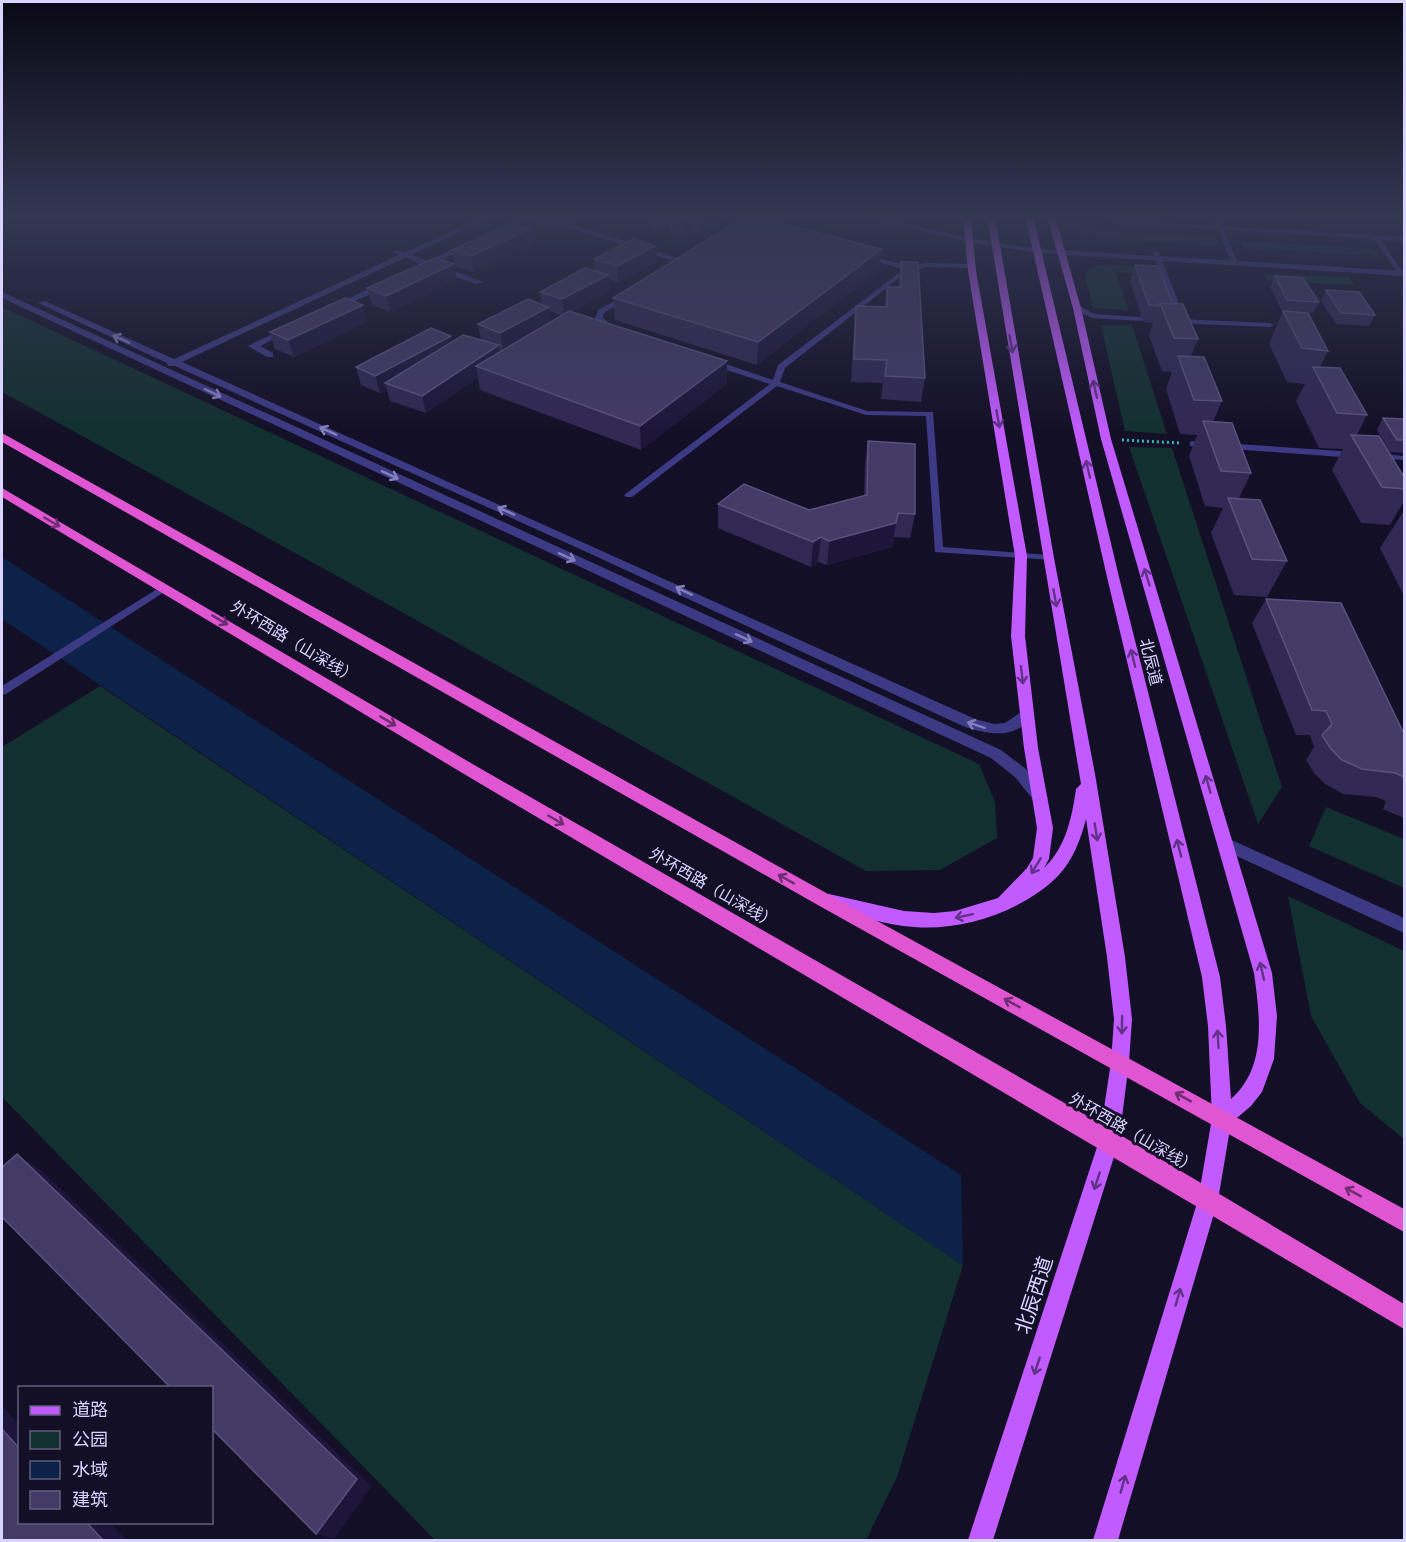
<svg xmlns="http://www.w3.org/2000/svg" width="1406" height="1542" font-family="'Public Sans','Noto Sans SC',sans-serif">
	<rect width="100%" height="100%" fill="#130f26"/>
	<path fill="#12302f" d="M1066,216H1098L1103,231L1217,238L1221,246L1097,238L1077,231L1070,226Z
		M1241,241L1374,249L1379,256L1244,248Z
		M1103,265L1152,267L1155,275L1116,272L1128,310L1093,308L1085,276C1088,267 1095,267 1103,265Z
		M1264,274L1349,277L1354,285L1267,281Z
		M2,307L979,764L995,802L997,838L940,870L866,871L348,582L2,392Z
		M1101,325H1132L1167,434L1125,431Z
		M1129,447L1172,448L1282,787L1258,824Z
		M100,686L963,1265L897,1477L866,1540H435L2,1097V747Z
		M1326,807L1404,839V888L1309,846Z
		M1288,896L1404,951V1139L1360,1103L1311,1016Z"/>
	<path fill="#0c2248" d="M2,557L961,1175L963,1265L2,619Z"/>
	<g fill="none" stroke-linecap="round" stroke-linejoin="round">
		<path stroke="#2fb8b0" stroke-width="3" stroke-dasharray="2 3" stroke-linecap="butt" d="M1122,440L1180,443"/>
		<path fill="#3d3a85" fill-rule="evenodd" d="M1113,216H1119L1121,220L1216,226L1212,216H1218L1223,226L1404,237V241L1381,240L1404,274L1399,275L1374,239L1224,230L1238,263L1235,265L1232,263L1218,230L1118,224L1115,222Z
			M1156,251L1159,253L1183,314L1180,319L1270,323L1274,325L1270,327L1172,323L1171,321L1175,314L1153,253Z
			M866,255L912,267L924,263L971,264L974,266L971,268L925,267L903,275L785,368L780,382L867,411L933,412L943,547L1048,555L1053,558L1051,560L935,552L926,416L866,415L777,386L632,497H626L624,495L770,384L711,365V361H717L773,380L778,365L899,273L906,270L864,258V256Z
			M626,295L632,296L604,313L603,318L614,327V331C605,332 600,324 595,318L598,310Z
			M1074,306H1080L1094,314L1141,317L1145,319L1141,321L1092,318L1074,310Z
			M1193,441L1355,452L1359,455L1355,458L1190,446V442Z
			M1376,453L1404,456V460L1373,458L1372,456Z
			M165,584L170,587L169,589L6,694L2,695V686Z"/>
		<path fill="#3d3a85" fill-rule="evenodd" d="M523,216H531L555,223L571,216H581L569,223L677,258L670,260L563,226L556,228L528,220L498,234L491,232Z
			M467,242L474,244L428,267L392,252L399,250L428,261Z
			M434,265H440L483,282L476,284L434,269Z
			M385,281L389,284L388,286L336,310L329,308Z
			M287,327L295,329L260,346L273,353V357H267L248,346Z"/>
		<path fill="#3d3a85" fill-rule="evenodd" d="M484,216H494L182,362L975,719L994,724L1005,723L1027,708L1034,713C1017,740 991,735 965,727L580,549L175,366H168L167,363L38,303L45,301L174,359Z
			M858,216H872L969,238L1037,249L1404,271V276L1037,253L969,242Z
			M2,292L1001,750L1026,769L1048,798L1045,802H1035L1015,777L991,758L2,298Z
			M1225,837L1404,918V933L1219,848L1217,843L1219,838Z"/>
		<path fill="#c25bff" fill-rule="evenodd" d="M963,216H971L976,271L1027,556L1025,636L1038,748L1053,828L1049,859L1044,868C1066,847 1072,817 1076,789L1081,784L987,216H995L1054,558L1095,774L1125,957L1132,1019L1129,1062L1119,1141L993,1540H968L1099,1141L1111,1062L1114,1019L1107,957L1086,819C1081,839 1073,860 1058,876C1023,911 963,931 914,927C885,925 857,915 829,908L823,906L821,901L823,896L829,894L904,911L934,913L955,911L998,898L1027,868L1033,858L1037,828L1024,748L1011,636L1015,556L968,271Z
			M1025,216H1033L1119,577L1220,977L1226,1026L1231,1099C1267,1067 1260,1017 1254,973L1101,439L1073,308L1047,216H1055L1081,308L1111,439L1272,973L1277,1016L1274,1059L1262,1092L1251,1106L1231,1123L1218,1200L1118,1540H1093L1198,1200L1212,1118L1208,1026L1202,977L1107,577Z"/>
		<path fill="#e055d1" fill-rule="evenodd" d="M2,433L828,894L1404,1209V1232L816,904L2,442Z
			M2,488L476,766L1117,1133L1404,1304V1329L464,774L2,497Z"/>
	</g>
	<path fill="#312854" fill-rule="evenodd" d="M666,216H733L701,234L691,231L683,235L670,232V227L660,230L652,228V223Z
		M1261,216H1390L1362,219L1308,220Z
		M532,245L474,272L455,266L452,250Z
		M656,246L657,262L618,283L608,279L609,291L572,312L727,384L641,450L480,390L478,378L426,413L390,401L387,390L380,393L361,385L356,367L452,341L481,340L478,324L542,304L540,292L595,271L594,259ZM550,311L561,315L551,322Z
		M882,249L879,270L757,365L615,320L613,298Z
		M901,262L925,378L921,402L881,399L883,383L851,382L854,328L856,306L884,307L887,287H898Z
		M1135,265L1172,304L1198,339L1191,356L1222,401L1213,422L1251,473L1239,498L1287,561L1267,597L1234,595L1211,533L1223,508L1205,506L1189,456L1197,435L1180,434L1166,389L1172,372L1162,371L1149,336L1153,323L1143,322L1130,281Z
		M1275,276L1319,302L1313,313L1282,311L1270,287Z
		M457,281L390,312L372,305L367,288Z
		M1326,290L1375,315L1369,326L1336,324L1321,301Z
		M1404,290V299L1402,295Z
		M1283,311L1328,351L1320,367L1367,415L1357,435L1404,477V501L1390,525L1361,523L1332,470L1343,449L1319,448L1296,401L1305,384L1287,382L1269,344Z
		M367,322L294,357L275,349L270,332Z
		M1383,418L1404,419V453L1390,452L1377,430Z
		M868,441L915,514L910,538L894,537L892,547L827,565L818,562L811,567L718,528V504L809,510L864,496L865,465Z
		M1403,512H1404V596L1380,548Z
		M1266,599L1404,734V818L1383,809L1386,801L1376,797L1343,794L1325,784L1314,773L1306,760L1314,747L1310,735H1296L1252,623Z"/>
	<path fill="#1d163a" d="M690,216H691V231L683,235V220Z
		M705,216H733L701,234V218Z
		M1364,216H1390L1362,219Z
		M670,222V227L660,230V225Z
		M530,229L532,245L474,272L471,256Z
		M656,246L657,262L618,283L617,266Z
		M882,249L879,270L757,365L758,342Z
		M454,264L457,281L390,312L386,296Z
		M608,275L609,291L564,316L562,299Z
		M363,305L367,322L294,357L288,340Z
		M549,307L551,323L503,350L500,333Z
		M451,336L455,353L385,383L387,390L380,393L375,376Z
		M499,345L501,363L476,366L478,378L426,413L422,396Z
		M727,361V384L641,450L640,426Z
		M898,513L892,547L827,565L829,541Z
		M821,537L818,562L811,567L813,542Z
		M17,1154L42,1171L372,1486L334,1539L316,1534Z
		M2,1406L20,1425V1449L2,1429Z
		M86,1522H109L126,1540H103Z"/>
	<path fill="#433a66" stroke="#5a527e" stroke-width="1.5" d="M666,216H670V222L660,225L652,223Z
		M670,216H690L683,220Z
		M694,216H705L701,218Z
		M746,216H752L882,249L758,342L613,298Z
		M511,223L530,229L471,256L452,250Z
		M633,239L656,246L617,266L594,259Z
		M435,258L454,264L386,296L367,288Z
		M901,262H918L925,378L885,376L887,360L854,359L856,306L887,307V287H901Z
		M1135,265L1158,266L1172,304L1160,303L1159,306L1149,305Z
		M585,268L608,275L562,299L540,292Z
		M1275,276L1303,278L1319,302L1287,300Z
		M1326,290L1359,292L1375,315L1341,313Z
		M345,298L363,305L288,340L270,332Z
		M528,299L549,307L500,333L478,324Z
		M1160,303L1183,304L1198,339L1174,338Z
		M569,311L727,361L640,426L476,366Z
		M1283,311L1308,313L1328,351L1302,348Z
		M431,328L451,336L375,376L356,367Z
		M463,335L499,345L422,396L385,383Z
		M1178,356L1204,357L1222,401L1194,400Z
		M1313,367L1340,368L1367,415L1337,413Z
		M1383,418L1404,419V440H1397Z
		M1203,421L1232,423L1251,473L1221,471Z
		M1351,435L1379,436L1404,477V489L1382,487Z
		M868,441L915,444V514L898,513L896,523L829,541L821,537L813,542L718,504L744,484L809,510L867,495Z
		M1228,498L1260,500L1287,561L1252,559Z
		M1266,599L1341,603L1404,734V777L1395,773L1362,769L1342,760L1331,749L1322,735L1332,724L1326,711L1312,710Z
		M17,1154L357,1479L316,1534L212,1429V1388H171L2,1217V1167Z
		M2,1429L20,1449V1522H86L103,1540H2Z"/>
	<defs><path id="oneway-shaft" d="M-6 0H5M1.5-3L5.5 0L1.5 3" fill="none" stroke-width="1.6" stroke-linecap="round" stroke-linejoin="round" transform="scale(1.5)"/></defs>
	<g stroke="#837fbc">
		<use href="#oneway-shaft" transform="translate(121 339) rotate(-156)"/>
		<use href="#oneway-shaft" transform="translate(213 393) rotate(25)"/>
		<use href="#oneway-shaft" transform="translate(328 431) rotate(-156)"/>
		<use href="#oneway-shaft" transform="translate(390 475) rotate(25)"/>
		<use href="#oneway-shaft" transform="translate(506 511) rotate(-156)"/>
		<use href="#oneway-shaft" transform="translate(567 557) rotate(25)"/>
		<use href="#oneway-shaft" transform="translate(684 591) rotate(-155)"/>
		<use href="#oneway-shaft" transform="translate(744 638) rotate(25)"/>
		<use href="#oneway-shaft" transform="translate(976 725) rotate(-162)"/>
	</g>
	<g stroke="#623188">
		<use href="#oneway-shaft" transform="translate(1011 344) rotate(80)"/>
		<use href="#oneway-shaft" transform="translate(1095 389) rotate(-102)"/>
		<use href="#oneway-shaft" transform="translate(998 419) rotate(80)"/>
		<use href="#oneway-shaft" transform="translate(1088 469) rotate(-103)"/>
		<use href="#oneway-shaft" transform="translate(1147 577) rotate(-107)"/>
		<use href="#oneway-shaft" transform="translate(1055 598) rotate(80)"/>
		<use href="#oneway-shaft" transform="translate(1133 658) rotate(-104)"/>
		<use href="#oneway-shaft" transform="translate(1022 675) rotate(83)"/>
		<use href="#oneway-shaft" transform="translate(1208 784) rotate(-106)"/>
		<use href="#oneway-shaft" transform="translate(1096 832) rotate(81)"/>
		<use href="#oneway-shaft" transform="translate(1179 848) rotate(-104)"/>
		<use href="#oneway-shaft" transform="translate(1036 866) rotate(121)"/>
		<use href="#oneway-shaft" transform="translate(964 916) rotate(168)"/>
		<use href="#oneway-shaft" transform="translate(1262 971) rotate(-103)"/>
		<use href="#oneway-shaft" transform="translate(1122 1025) rotate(91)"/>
		<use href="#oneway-shaft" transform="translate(1218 1039) rotate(-93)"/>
		<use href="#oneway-shaft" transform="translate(1097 1181) rotate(108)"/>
		<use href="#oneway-shaft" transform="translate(1178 1297) rotate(-74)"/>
		<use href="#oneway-shaft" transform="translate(1037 1366) rotate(108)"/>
		<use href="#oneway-shaft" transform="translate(1123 1484) rotate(-74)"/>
	</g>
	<g stroke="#6f2e73">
		<use href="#oneway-shaft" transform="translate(52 522) rotate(30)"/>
		<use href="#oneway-shaft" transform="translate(220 620) rotate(31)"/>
		<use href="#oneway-shaft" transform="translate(388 721) rotate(31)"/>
		<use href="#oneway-shaft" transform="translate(556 820) rotate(30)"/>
		<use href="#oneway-shaft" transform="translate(786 879) rotate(-151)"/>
		<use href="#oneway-shaft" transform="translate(1012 1003) rotate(-151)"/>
		<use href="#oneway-shaft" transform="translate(1183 1097) rotate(-151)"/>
		<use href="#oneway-shaft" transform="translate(1353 1192) rotate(-151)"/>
	</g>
	<linearGradient id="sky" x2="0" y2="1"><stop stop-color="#0a0815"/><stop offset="0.5" stop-color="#333752"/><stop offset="1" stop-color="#333752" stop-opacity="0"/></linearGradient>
	<rect width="1406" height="432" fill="url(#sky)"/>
	<g text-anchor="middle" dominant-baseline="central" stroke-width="6" stroke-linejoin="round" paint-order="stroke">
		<g font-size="16" fill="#d9d4ff" stroke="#130f26">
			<text transform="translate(294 642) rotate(31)">外环西路（山深线）</text>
			<text transform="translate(1151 662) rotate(76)">北辰道</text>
			<text transform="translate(713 888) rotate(30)">外环西路（山深线）</text>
			<text transform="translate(1133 1133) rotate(30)">外环西路（山深线）</text>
		</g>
		<g font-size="20" fill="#d9d4ff" stroke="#130f26">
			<text transform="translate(1034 1295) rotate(-72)">北辰西道</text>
		</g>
	</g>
	<rect width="1406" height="1542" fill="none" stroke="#d9d4ff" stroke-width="6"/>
	<rect x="18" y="1386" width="195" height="138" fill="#130f26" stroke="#625e7d" stroke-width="1.5"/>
	<rect x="30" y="1406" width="30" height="9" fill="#c25bff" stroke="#625e7d" stroke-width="1.5"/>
	<text x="72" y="1416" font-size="18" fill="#d9d4ff">道路</text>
	<rect x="30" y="1431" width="30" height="18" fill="#12302f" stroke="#625e7d" stroke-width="1.5"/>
	<text x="72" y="1446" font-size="18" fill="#d9d4ff">公园</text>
	<rect x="30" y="1461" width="30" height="18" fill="#0c2248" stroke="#625e7d" stroke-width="1.5"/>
	<text x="72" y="1476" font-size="18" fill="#d9d4ff">水域</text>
	<rect x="30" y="1491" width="30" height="18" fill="#433a66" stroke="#625e7d" stroke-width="1.5"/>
	<text x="72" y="1506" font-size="18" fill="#d9d4ff">建筑</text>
</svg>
